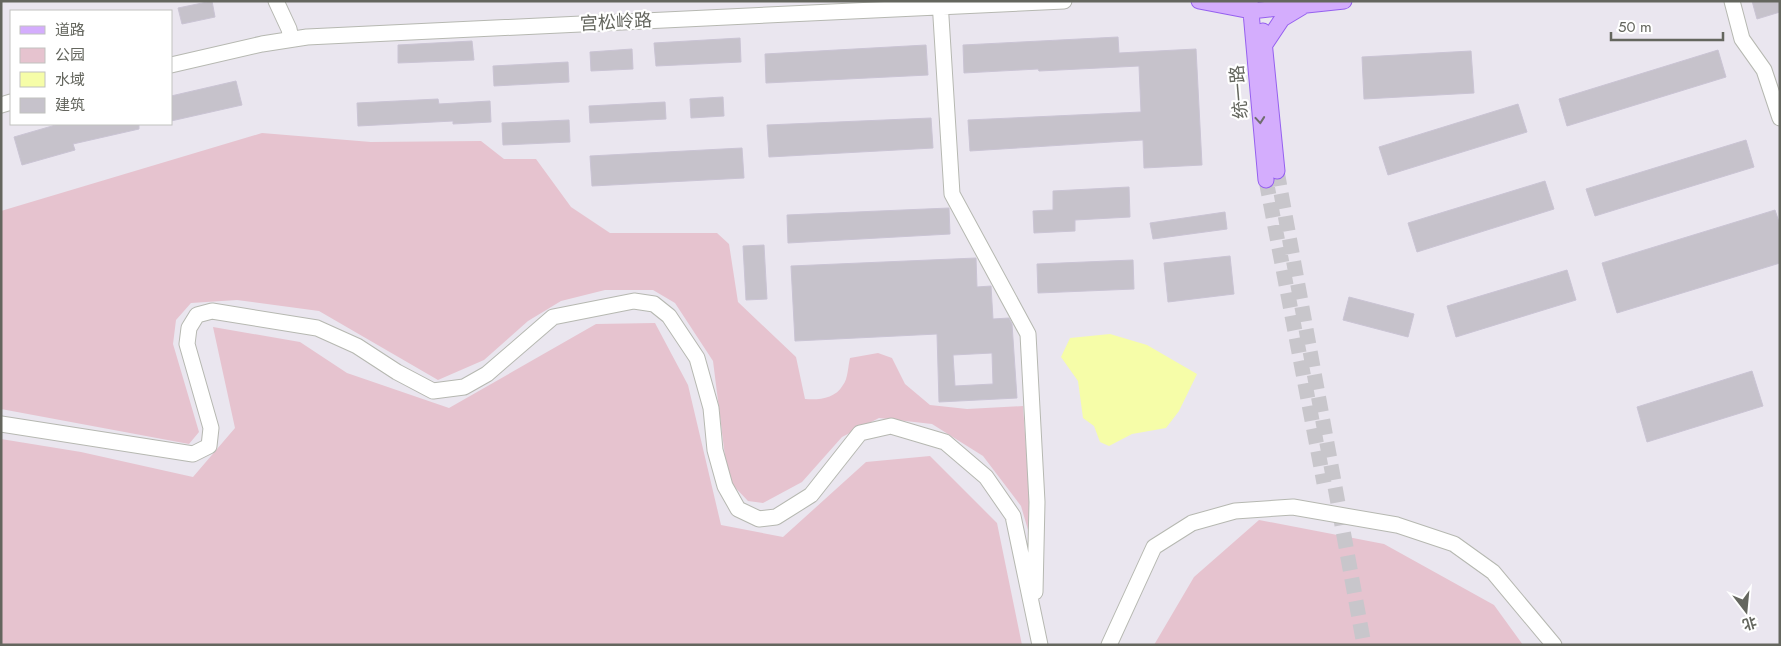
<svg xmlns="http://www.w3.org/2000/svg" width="1781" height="646" font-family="Jost,'Noto Sans SC',sans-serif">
	<rect width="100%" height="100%" fill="#eae6ef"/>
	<path fill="#e6c3cf" d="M262,133L371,142L481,141L504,159H536L571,207L610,233H717L729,244L738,302L796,357L805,399C819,400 835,399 843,385C848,379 848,366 850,358L878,353L892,358L905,384L930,405L967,409L1023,406L1033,547L1021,506L983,456L932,424L879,418L842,437L802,482L763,503L748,501L728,480L713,361L675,303L653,290H605L561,301L528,321L484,360L438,380L319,311L237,300L191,303L176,320L173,344L199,432L189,444L1,409V211Z
		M655,323L688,385L721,525L783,537L866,462L930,456L997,523L1022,645H1V439L81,452L193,477L235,428L213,327L300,342L347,373L449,408L596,324Z
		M1259,520L1384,544L1494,605L1523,645H1154L1194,577Z"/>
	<path fill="#f6fda8" d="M1110,334L1147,345L1197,374L1179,411L1166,428L1132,434L1109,446L1100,442L1094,426L1083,418L1078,381L1061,357L1070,338Z"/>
	<path fill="#c6c2cb" stroke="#cac4d4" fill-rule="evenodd" d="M212,1L215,17L182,24L178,8Z
		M1752,1H1780V12L1757,19Z
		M1118,37L1119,53L1196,49L1202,165L1144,168L1143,140L970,151L968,120L1141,112L1139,66L1039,71L1038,69L964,73L963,45Z
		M740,38L741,62L656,66L654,43Z
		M472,41L474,60L398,63V45Z
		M926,45L928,75L766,83L765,54Z
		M632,49L633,69L591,71L590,52Z
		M1718,50L1726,77L1567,126L1559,99Z
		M1471,51L1474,93L1364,99L1362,57Z
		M568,62L569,82L494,86L493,66Z
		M236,81L242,105L171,121V96Z
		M723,97L724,116L691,118L690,99Z
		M438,99L439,104L490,101L491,122L453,124V121L358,126L357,103Z
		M665,102L666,119L590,123L589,106Z
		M1518,104L1527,132L1388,175L1379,147Z
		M931,118L933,148L769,157L767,125Z
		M569,120L570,142L503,145L502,123Z
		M59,124H139V129L73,144L75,150L22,165L14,137Z
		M1746,140L1754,167L1595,216L1586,189Z
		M742,148L744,178L592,186L590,156Z
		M1545,181L1554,209L1417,252L1408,223Z
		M1129,187L1130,217L1075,220V231L1034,233L1033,211L1053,210V191Z
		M949,208L950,234L788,243L787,215Z
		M1775,210L1780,225V263L1617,313L1602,263Z
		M1225,212L1227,229L1153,239L1150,223Z
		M764,245L767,299L746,300L743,246Z
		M1230,256L1234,294L1168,302L1164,263Z
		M976,258L977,287L991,286L993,319L1009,318L1012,324L1017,398L939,402L937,334L795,341L791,266ZM992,353L993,384L955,386L953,355Z
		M1133,260L1134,289L1038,293L1037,264Z
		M1567,270L1576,300L1456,337L1447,306Z
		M1349,297L1414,314L1408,337L1343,320Z
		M1752,371L1763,406L1647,442L1637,407Z"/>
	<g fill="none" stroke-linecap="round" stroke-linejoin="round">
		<path stroke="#c8c6cb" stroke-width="15" stroke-dasharray="15 8" stroke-linecap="butt" d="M1277,171L1364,645
			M1266,180L1324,483"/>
		<g stroke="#b6b8b1" stroke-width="17">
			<path id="minor" d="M276,1L289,29L291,39
				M940,1L952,194L1028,334L1037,502L1035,592
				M1732,1L1742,39L1764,70L1780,118
				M171,65L262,44L307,37L1064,1
				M1,105L11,102
				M1,424L193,454L209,446L211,428L187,344L189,328L197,315L212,311L317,328L357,346L397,372L433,391L464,387L487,374L553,317L634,301L654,304L669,316L697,358L711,408L715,450L725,486L738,509L759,519L776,517L811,495L860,433L891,426L945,442L986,477L1013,516L1040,645
				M1109,645L1154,547L1192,523L1235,511L1293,507L1397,525L1454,544L1493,572L1554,645"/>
		</g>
		<g stroke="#9560ef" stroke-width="17">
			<path id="major" d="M1199,1L1251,11L1344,1
				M1250,1L1266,180
				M1263,31L1277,171
				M1264,46L1282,19L1302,7"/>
		</g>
		<use href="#minor" stroke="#fff" stroke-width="15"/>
		<use href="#major" stroke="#d4adfd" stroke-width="15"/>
	</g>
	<defs><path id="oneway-chevron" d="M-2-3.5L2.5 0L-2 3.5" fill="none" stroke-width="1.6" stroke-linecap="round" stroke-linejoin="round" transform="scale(1.25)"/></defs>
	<use stroke="#6f6d6e" href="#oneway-chevron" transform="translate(1260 120) rotate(85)"/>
	<g text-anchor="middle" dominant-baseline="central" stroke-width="4.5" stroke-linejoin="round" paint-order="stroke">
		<g font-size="18" fill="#64665e" stroke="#fff">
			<text transform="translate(616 22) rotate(-3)">宫松岭路</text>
			<text transform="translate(1239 92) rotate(-95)">统一路</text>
		</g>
	</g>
	<rect width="1781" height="646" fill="none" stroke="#64665e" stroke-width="5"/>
	<rect x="10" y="10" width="162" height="115" fill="#ffffff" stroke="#c1c2bf"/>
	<rect x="20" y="26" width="25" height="8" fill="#d4adfd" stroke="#c1c2bf"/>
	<text x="55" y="35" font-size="15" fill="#64665e">道路</text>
	<rect x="20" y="48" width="25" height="15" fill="#e6c3cf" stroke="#c1c2bf"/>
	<text x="55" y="60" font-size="15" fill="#64665e">公园</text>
	<rect x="20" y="72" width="25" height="15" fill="#f6fda8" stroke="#c1c2bf"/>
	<text x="55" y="85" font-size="15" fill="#64665e">水域</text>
	<rect x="20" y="98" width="25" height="15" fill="#c6c2cb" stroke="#c1c2bf"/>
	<text x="55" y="110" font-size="15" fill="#64665e">建筑</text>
	<g transform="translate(1746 611) rotate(164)" stroke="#ffffff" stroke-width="4" paint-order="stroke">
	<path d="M0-4L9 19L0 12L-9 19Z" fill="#64665e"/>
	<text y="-8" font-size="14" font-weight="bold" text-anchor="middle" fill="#64665e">北</text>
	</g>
	<path d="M1611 32v8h112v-8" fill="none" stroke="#64665e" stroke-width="2.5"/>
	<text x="1618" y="32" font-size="15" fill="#64665e" stroke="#ffffff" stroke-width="4" paint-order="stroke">50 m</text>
</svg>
